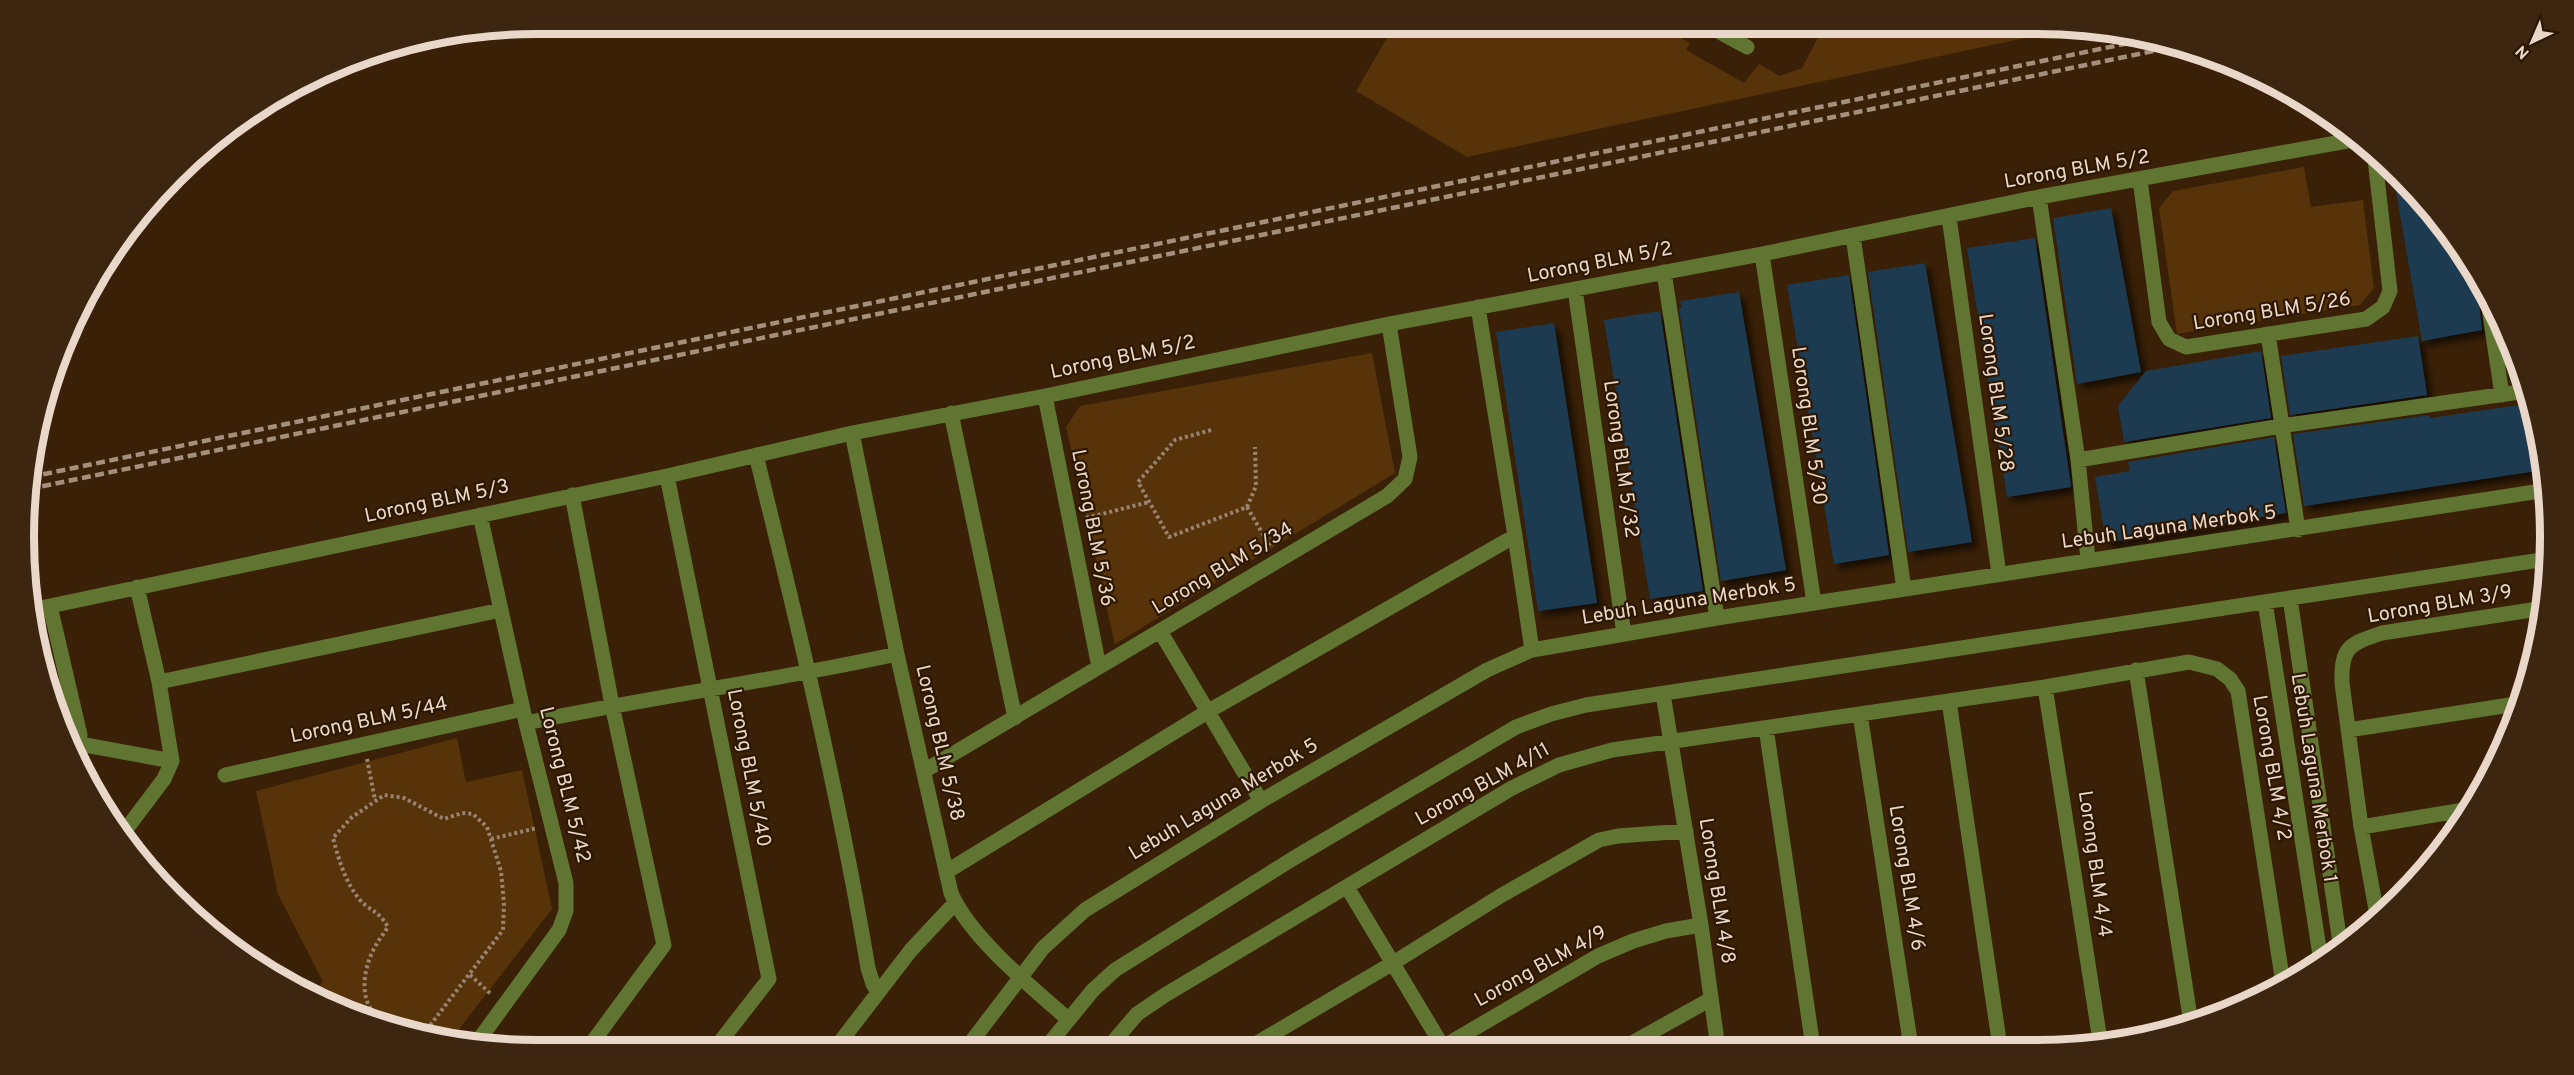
<svg xmlns="http://www.w3.org/2000/svg" width="2574" height="1075" font-family="Overpass,sans-serif">
	<defs>
		<filter id="shadow"><feDropShadow dx="5.5" dy="5.5" stdDeviation="3" flood-color="#0009"/></filter>
	</defs>
	<rect width="100%" height="100%" fill="#392006"/>
	<path fill="#57330a" d="M1395,24H1657L1690,43L1686,50L1744,83L1759,64L1780,76L1802,68L1825,24H2037L2067,29L1467,157L1356,91Z
		M2304,167L2311,207L2363,200L2374,288L2360,305L2177,334L2159,208L2173,191Z
		M1372,353L1395,473L1115,644L1066,427L1080,406Z
		M457,738L466,782L522,770L552,909L453,1037L372,1024L310,996L323,982L278,894L256,791Z"/>
	<path fill="#1d3a51" filter="url(#shadow)" d="M2392,169L2444,225L2476,276L2482,330L2422,341Z
		M2111,208L2141,372L2077,384L2053,218Z
		M2035,238L2071,487L2007,497L1967,248Z
		M1925,263L1972,542L1908,552L1868,272Z
		M1849,275L1889,555L1834,564L1787,285Z
		M1739,292L1786,570L1721,581L1679,308H1682L1680,301Z
		M1660,311L1703,591L1650,599L1604,320Z
		M1554,323L1597,603L1538,611L1496,332Z
		M2418,336L2427,395L2290,415L2281,356Z
		M2261,351L2271,418L2124,442L2118,406L2146,371Z
		M2532,403L2543,470L2304,506L2293,434L2430,415V418Z
		M2274,437L2286,513L2106,543L2095,477L2130,471L2128,462Z"/>
	<g fill="none" stroke-linecap="round" stroke-linejoin="round">
		<path stroke="#998471" stroke-width="4" stroke-dasharray="3 3" stroke-linecap="butt" d="M1211,430L1175,440L1138,482L1169,537L1247,507L1256,486L1255,447
			M1247,507L1271,548
			M1086,518L1149,502
			M367,759L375,800
			M491,839L537,828
			M470,975L492,995
			M360,1018L367,1007
			M394,1027C362,1016 359,984 371,955C375,945 382,936 388,927C378,910 371,912 360,900C345,882 339,860 333,838L351,818L384,795L404,798L444,819L462,813L473,814L487,827L501,871L504,904L503,930L428,1028L416,1031"/>
		<path stroke="#607532" stroke-width="15" d="M1705,24L1747,47
			M2140,180L2159,322L2169,339L2186,347L2366,319L2383,307L2390,291L2374,151
			M2039,197L2078,460L2281,426L2527,391
			M1949,217L1999,574
			M1853,236L1904,589
			M1762,254L1814,603
			M1664,272L1717,618
			M1575,289L1624,634
			M2487,295L2502,395
			M2268,334L2298,530
			M1045,396L1099,667
			M951,413L1015,718
			M852,433L897,654L951,893C969,936 1032,988 1068,1019
			M756,455C798,625 839,795 868,968L873,984L878,992
			M2078,460L2088,560
			M667,476L769,979L713,1051
			M572,495L612,705L664,945L586,1051
			M1515,536L1532,650
			M2290,598L2341,950
			M2265,602L2321,961
			M50,606L80,735L76,751
			M31,610L667,476L852,433L1045,396L1389,324L1762,254L2039,197L2358,139
			M1160,631L1261,801
			M2136,670L2191,1023
			M159,682L501,610
			M2045,687L2101,1047
			M1663,694L1701,925L1718,1048
			M1949,701L2000,1047
			M1860,714L1911,1047
			M526,723C650,697 774,681 897,654
			M1766,728L1813,1047
			M2348,730L2523,703
			M80,744L172,761
			M924,771L1387,496L1405,479L1410,457L1389,324
			M225,775L523,709
			M2453,812L2456,831
			M2361,827L2470,809
			M124,832L164,779L172,761L159,682L137,587
			M946,872L1207,712L1515,536L1478,307
			M1347,887L1443,1047
			M2377,915L2361,827L2342,683C2341,647 2349,644 2382,633L2545,608
			M478,1041L559,930L566,911V883L526,723L480,515
			M1441,1048L1598,956L1633,941L1666,931L1701,925
			M1623,1048L1711,999
			M1107,1049L1137,1014L1165,995L1512,788L1559,765L1612,750L2045,687L2189,662L2217,669L2230,679L2238,691L2283,983
			M1247,1049L1393,963L1502,895L1599,840L1618,836L1686,831
			M834,1050L911,950L955,903
			M965,1050L1043,948L1085,910L1261,801L1487,670L1532,650L1717,618L2547,490
			M1044,1050L1093,990L1115,970L1294,858L1516,727L1551,714L1586,705L2547,559"/>
		<path stroke="#a38f7c" stroke-width="4.5" stroke-dasharray="9 4.5" stroke-linecap="butt" d="M30,477L2139,41
			M29,489L2173,47"/>
	</g>
	<g text-anchor="middle" dominant-baseline="central" stroke-width="4.5" stroke-linejoin="round" paint-order="stroke">
		<g font-size="20" fill="#e9d8ca" stroke="#2e1700">
			<text transform="translate(2077 170) rotate(-10)">Lorong BLM 5/2</text>
			<text transform="translate(1600 263) rotate(-11)">Lorong BLM 5/2</text>
			<text transform="translate(2272 312) rotate(-9)">Lorong BLM 5/26</text>
			<text transform="translate(1123 358) rotate(-12)">Lorong BLM 5/2</text>
			<text transform="translate(1995 393) rotate(82)">Lorong BLM 5/28</text>
			<text transform="translate(1808 426) rotate(82)">Lorong BLM 5/30</text>
			<text transform="translate(1620 459) rotate(82)">Lorong BLM 5/32</text>
			<text transform="translate(437 502) rotate(-12)">Lorong BLM 5/3</text>
			<text transform="translate(1092 528) rotate(79)">Lorong BLM 5/36</text>
			<text transform="translate(2169 528) rotate(-8)">Lebuh Laguna Merbok 5</text>
			<text transform="translate(1223 569) rotate(-31)">Lorong BLM 5/34</text>
			<text transform="translate(1689 602) rotate(-9)">Lebuh Laguna Merbok 5</text>
			<text transform="translate(2440 605) rotate(-10)">Lorong BLM 3/9</text>
			<text transform="translate(369 721) rotate(-12)">Lorong BLM 5/44</text>
			<text transform="translate(939 743) rotate(77)">Lorong BLM 5/38</text>
			<text transform="translate(748 768) rotate(79)">Lorong BLM 5/40</text>
			<text transform="translate(2271 768) rotate(80)">Lorong BLM 4/2</text>
			<text transform="translate(2313 778) rotate(81)">Lebuh Laguna Merbok 1</text>
			<text transform="translate(564 785) rotate(76)">Lorong BLM 5/42</text>
			<text transform="translate(1483 785) rotate(-29)">Lorong BLM 4/11</text>
			<text transform="translate(1224 800) rotate(-31)">Lebuh Laguna Merbok 5</text>
			<text transform="translate(2094 864) rotate(82)">Lorong BLM 4/4</text>
			<text transform="translate(1906 878) rotate(81)">Lorong BLM 4/6</text>
			<text transform="translate(1716 891) rotate(81)">Lorong BLM 4/8</text>
			<text transform="translate(1541 967) rotate(-29)">Lorong BLM 4/9</text>
		</g>
	</g>
	<path d="M0 0H2574V1075H0ZM537 34H2037A503 503 0 0 1 2540 537V537A503 503 0 0 1 2037 1040H537A503 503 0 0 1 34 537V537A503 503 0 0 1 537 34Z" fill="#3d2610" fill-rule="evenodd"/>
	<path fill="none" stroke="#e9d8ca" stroke-width="8" d="M537 34H2037A503 503 0 0 1 2540 537V537A503 503 0 0 1 2037 1040H537A503 503 0 0 1 34 537V537A503 503 0 0 1 537 34Z"/>
	<g transform="translate(2532 42) rotate(224)" stroke="#2e1700" stroke-width="4.5" paint-order="stroke">
	<path d="M0-4.5L10 22L0 15L-10 22Z" fill="#e9d8ca"/>
	<text y="-9" font-size="16" font-weight="bold" text-anchor="middle" fill="#e9d8ca">N</text>
	</g>
</svg>
